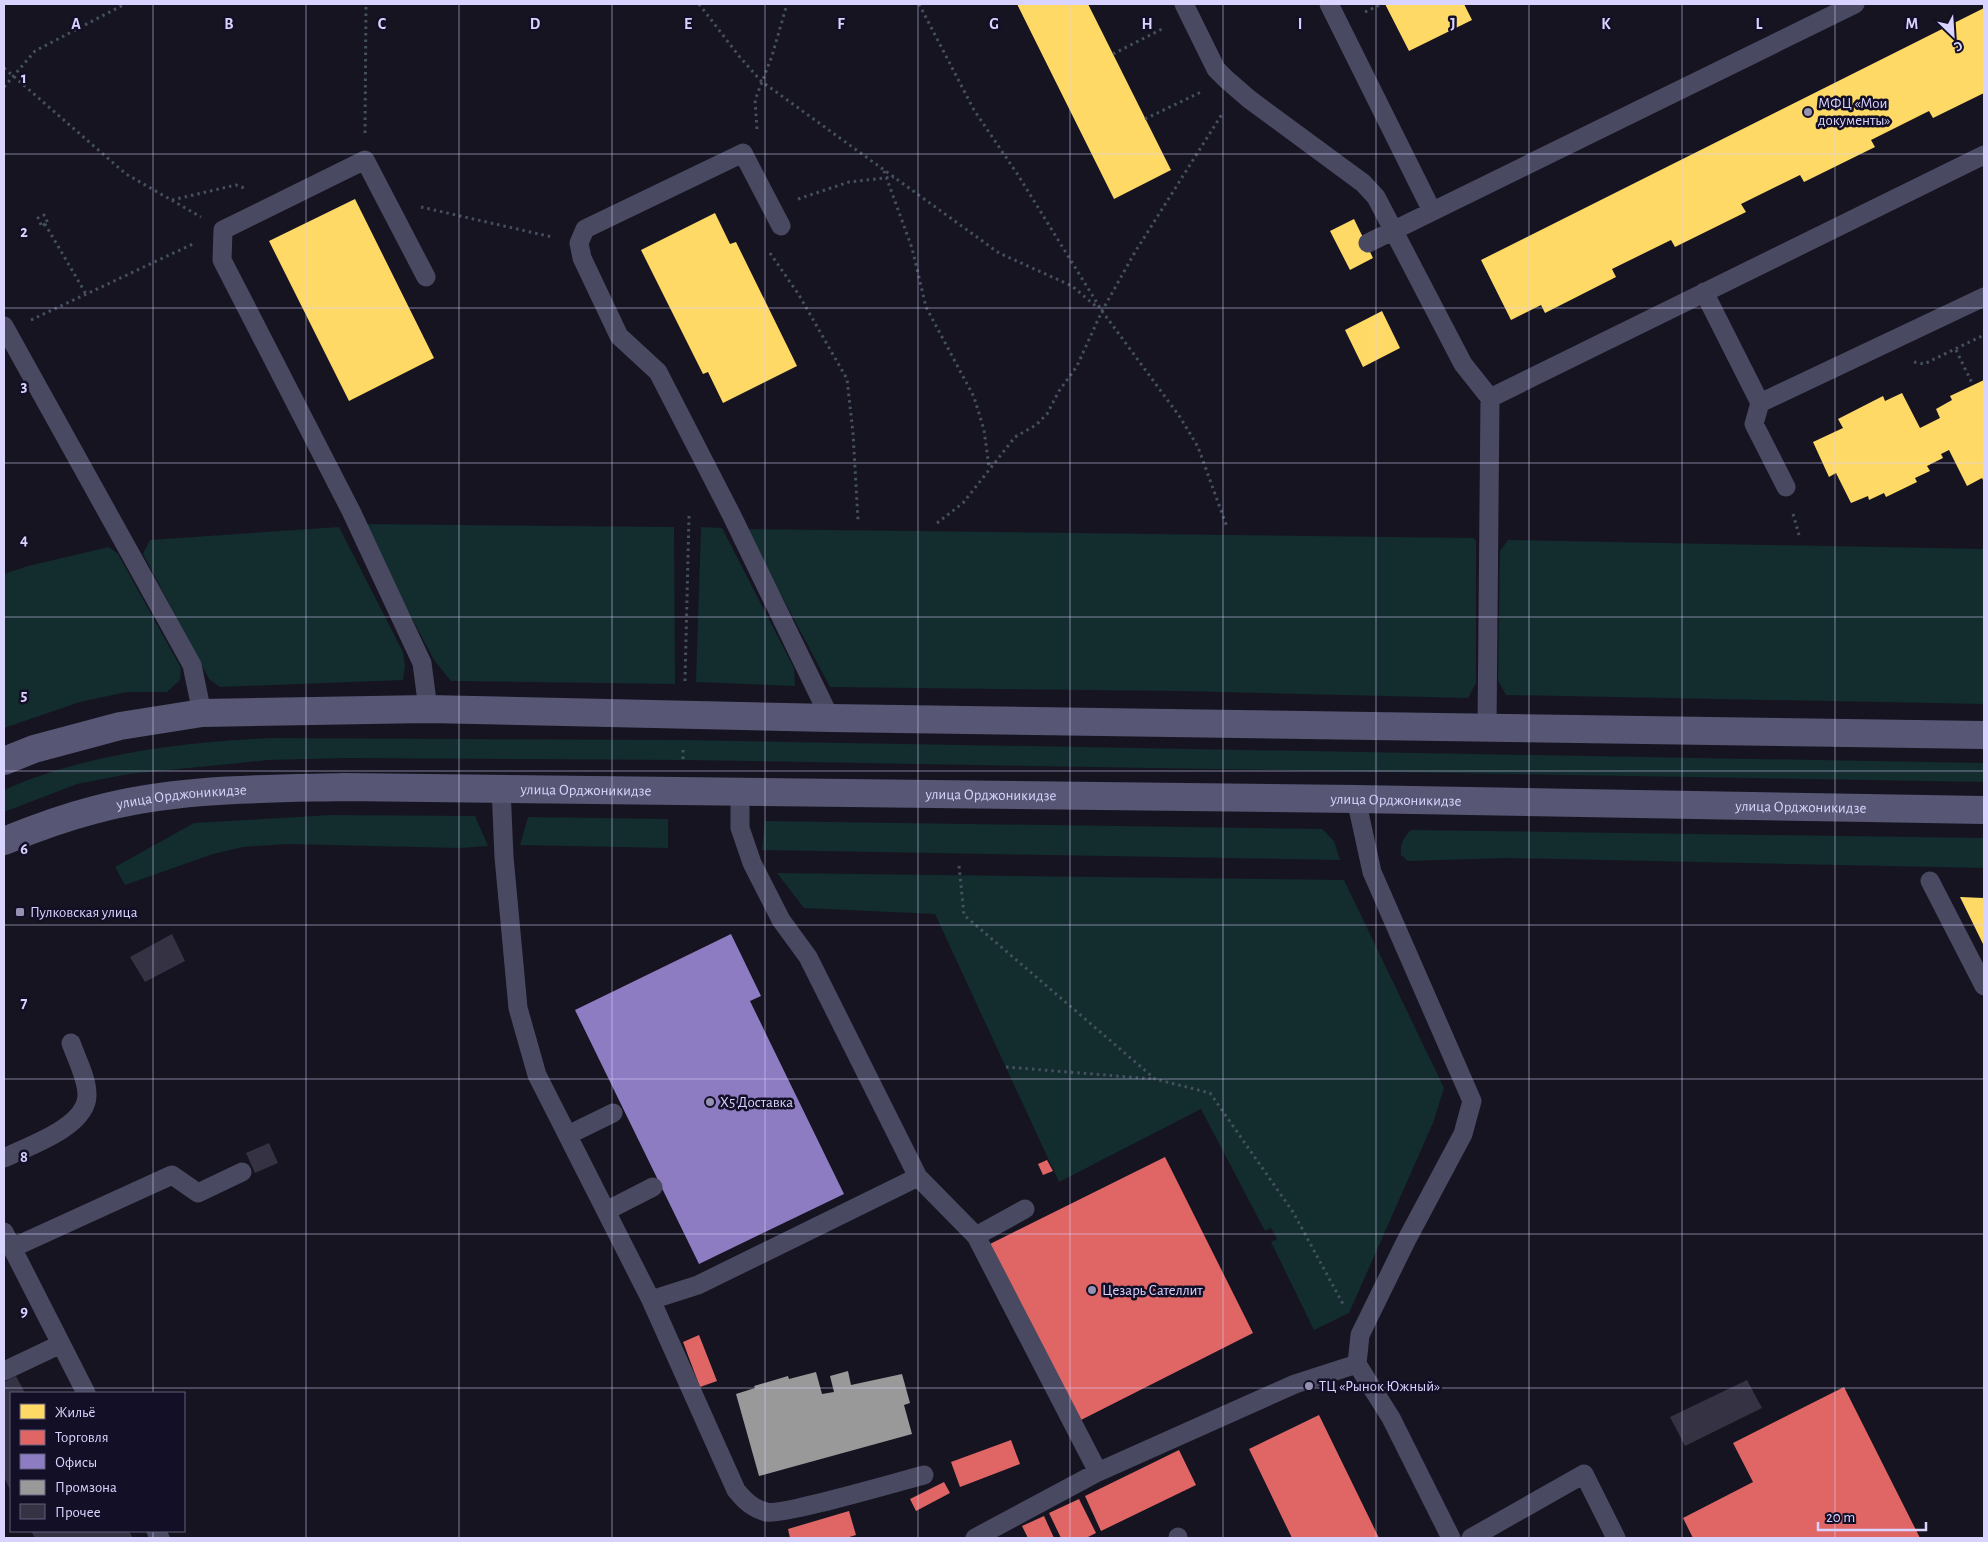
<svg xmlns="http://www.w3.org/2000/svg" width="1988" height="1542" font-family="'Alegreya Sans',sans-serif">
	<rect width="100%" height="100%" fill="#161421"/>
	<path fill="#132c2d" d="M362,524L674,527L675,684L451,681L434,660Z
		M339,527L403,652L405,666L403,680L220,687L209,679L143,554L150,540Z
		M701,527L722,528L794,668L795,686L696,682Z
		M746,529L1474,538L1476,541V683L1468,698L1179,691L830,687Z
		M1508,540L1984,549V704L1506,695L1498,681L1500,551Z
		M109,547L118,554L181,668L180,680L167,692H127L80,702L4,728V574L28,566Z
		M268,738L684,740L1984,763V782L683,760L347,758L269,760L129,774L77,784L4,812V790C87,753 178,743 268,738Z
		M331,815L475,816L488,846L460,848L287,844L243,847L213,854L125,885L115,867L194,823Z
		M528,817L668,819V848L520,845Z
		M765,821L1322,829L1334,841L1340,860L762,850Z
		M1411,830L1984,838V868L1507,858L1408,861L1401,855C1400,844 1403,838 1411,830Z
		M777,873L1344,880L1444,1088L1433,1123L1349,1313L1314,1330L1271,1242L1277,1239L1271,1228L1265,1231L1201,1109L1059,1182L935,914L804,908Z"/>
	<path fill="#ffd966" d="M1017,4H1088L1171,170L1114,199Z
		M1385,4H1464L1472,20L1409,51Z
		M1984,8V93L1933,118L1929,111L1871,140L1875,147L1804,182L1800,175L1741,204L1746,212L1675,247L1671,240L1612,269L1616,277L1545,313L1541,305L1511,320L1481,260Z
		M355,199L434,358L349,401L269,241Z
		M715,213L730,244L736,242L797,366L723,403L708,372L703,374L641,250Z
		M1354,219L1373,258L1350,270L1330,231Z
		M1382,311L1400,348L1363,367L1345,330Z
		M1984,380V482L1982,478L1967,486L1949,450L1941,454L1943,458L1927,466L1930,471L1915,478L1917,482L1886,497L1884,493L1869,500L1868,496L1851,503L1836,473L1829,477L1813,442L1843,428L1838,419L1883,396L1885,401L1902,393L1920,428L1940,418L1936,409L1952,400L1950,396Z
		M1960,897L1984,898V946Z"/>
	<path fill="#e06666" d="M1165,1157L1253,1333L1077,1422L988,1245Z
		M1047,1160L1053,1171L1043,1175L1038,1164Z
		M699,1335L717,1381L700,1387L683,1342Z
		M1844,1387L1920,1538H1693L1683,1518L1753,1482L1733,1443Z
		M1319,1415L1379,1538H1292L1249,1449Z
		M1011,1440L1020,1464L960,1487L951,1462Z
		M1179,1450L1196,1485L1101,1531L1085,1496Z
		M944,1482L950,1493L916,1511L910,1499Z
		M1079,1499L1096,1533L1086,1538H1061L1049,1513Z
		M849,1511L856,1535L846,1538H790L788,1529Z
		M1044,1516L1054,1538H1028L1022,1526Z"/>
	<path fill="#8e7cc3" d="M731,934L761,996L750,1001L844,1194L699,1264L575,1010Z"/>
	<path fill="#999" d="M848,1371L851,1385L902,1374L910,1403L904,1405L912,1434L759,1476L736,1394L755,1388L754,1386L788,1376L789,1379L816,1372L822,1394L834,1392L830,1376Z"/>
	<path fill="#343243" d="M172,934L185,961L145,982L130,957Z
		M269,1143L278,1163L255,1173L246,1153Z
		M16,1376L25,1393H11V1492L4,1477V1382Z
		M1747,1380L1762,1408L1685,1446L1670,1417Z
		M31,1531H129L133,1538H35Z"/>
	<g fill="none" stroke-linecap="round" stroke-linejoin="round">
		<path stroke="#44505f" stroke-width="3" stroke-dasharray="2.5 4" stroke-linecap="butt" d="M699,4L739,56L761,81L999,253L1072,286L1098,308
			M919,4L974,110L1018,175L1102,311L1180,417L1198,447L1227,527
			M1365,12L1382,4
			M1113,54L1164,28
			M4,68L126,174L201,217
			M4,87L35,51L125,4
			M1145,119L1201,92
			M757,129L755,100L772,56L787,4
			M365,133L366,4
			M884,171L912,248L926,307L974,397L984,430L989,467
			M798,199L849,182L894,177
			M172,200L236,185L244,188
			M421,207L552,237
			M45,224L42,227L38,218L44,215L48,223L45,224L86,294
			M770,253L799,295L847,379L853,433L858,520
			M31,320L195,243
			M1956,350L1973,385
			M1914,362L1924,364L1984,335
			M1793,514L1799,535
			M937,523L963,503L1015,437L1036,425L1047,414L1059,391L1077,366L1102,311L1135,252L1222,114
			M685,681L689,516
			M683,759V746
			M959,866L964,915L1155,1079L1210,1093L1293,1212L1343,1304
			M1006,1067L1154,1079"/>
		<path stroke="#4a4962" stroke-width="19" d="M1184,4L1216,69L1226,79L1249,99L1363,183L1376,197L1463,364L1490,398L1487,727
			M1329,4L1432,211
			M781,226L743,153L585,229L579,243L582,258L619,336L658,372L732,516L830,718
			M1368,243L1855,4
			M426,277L365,160L223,230L222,260L351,511L422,663L428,709
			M1704,292L1760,403
			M4,326L192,665L202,713
			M1490,398L1984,155
			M1786,487L1754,424L1760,403L1984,297
			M501,788L504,857L518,1008L537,1075L651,1300L698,1285L918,1177
			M740,793V828L752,863L781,920L808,957L918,1177L976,1236L1098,1472
			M1356,799L1372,872L1472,1101L1463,1134L1406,1241L1360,1335L1357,1364
			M1930,881L1984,986
			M568,1135L613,1113
			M4,1158C28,1146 87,1127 87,1095C87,1078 77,1060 71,1043
			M606,1211L653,1187
			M4,1232L86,1393
			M976,1236L1025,1209
			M12,1248L172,1175L198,1193L242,1172
			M651,1300L736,1490C745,1501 752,1508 766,1512C782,1516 900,1481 924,1475
			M4,1371L61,1344
			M156,1531L160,1538
			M1178,1537V1538
			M975,1538L1098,1472L1295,1384L1357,1364L1391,1418L1451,1538
			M1471,1538L1584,1474L1616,1538"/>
		<g stroke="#575674" stroke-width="28">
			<path d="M4,761L34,749L120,726L202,713L428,709L830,718L1984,735"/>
			<path id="s1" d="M4,841C33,829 63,818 94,810C174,788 261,789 343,787L1356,799L1984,810"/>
		</g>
	</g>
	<path fill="none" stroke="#d9d4ff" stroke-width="1" stroke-opacity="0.55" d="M153,4V1393M306,4V1538M459,4V1538M612,4V1538M765,4V1538M918,4V1538M1070,4V1538M1223,4V1538M1376,4V1538M1529,4V1538M1682,4V1538M1835,4V1538M4,154H1984M4,308H1984M4,463H1984M4,617H1984M4,771H1984M4,925H1984M4,1079H1984M4,1234H1984M4,1388H1984M153,1531V1538"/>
	<g fill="#9591b1" stroke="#130f26" stroke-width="2">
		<circle cx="1808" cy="112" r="5"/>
		<rect x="15" y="907" width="10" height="10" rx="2.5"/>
		<circle cx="710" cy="1102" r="5"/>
		<circle cx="1092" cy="1290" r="5"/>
		<circle cx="1309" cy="1386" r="5"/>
	</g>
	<g text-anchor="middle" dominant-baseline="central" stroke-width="5" stroke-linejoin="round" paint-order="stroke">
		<g font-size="15" fill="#d9d4ff" stroke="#130f26" text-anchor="start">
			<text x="1818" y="103">МФЦ «Мои<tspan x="1818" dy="17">документы»</tspan></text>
			<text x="30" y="912">Пулковская улица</text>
			<text x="720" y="1102">X5 Доставка</text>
			<text x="1102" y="1290">Цезарь Сателлит</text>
			<text x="1319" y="1386">ТЦ «Рынок Южный»</text>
		</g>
		<g font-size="15" fill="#d9d4ff" stroke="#130f26">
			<text stroke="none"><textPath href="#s1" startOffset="589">улица Орджоникидзе</textPath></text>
			<text stroke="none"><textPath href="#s1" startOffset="994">улица Орджоникидзе</textPath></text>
			<text stroke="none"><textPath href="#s1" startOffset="184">улица Орджоникидзе</textPath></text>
			<text stroke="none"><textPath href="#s1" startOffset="1399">улица Орджоникидзе</textPath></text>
			<text stroke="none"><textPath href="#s1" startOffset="1804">улица Орджоникидзе</textPath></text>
		</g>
	</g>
	<g font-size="16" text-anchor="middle" font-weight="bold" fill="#d9d4ff" stroke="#130f26" stroke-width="5" stroke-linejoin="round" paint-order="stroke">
		<text x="76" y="29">A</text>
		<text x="229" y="29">B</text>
		<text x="382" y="29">C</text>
		<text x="535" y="29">D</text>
		<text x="688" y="29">E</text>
		<text x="841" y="29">F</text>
		<text x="994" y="29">G</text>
		<text x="1147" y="29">H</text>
		<text x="1300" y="29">I</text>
		<text x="1453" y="29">J</text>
		<text x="1606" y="29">K</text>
		<text x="1759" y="29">L</text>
		<text x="1912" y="29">M</text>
		<text x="24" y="83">1</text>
		<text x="24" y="237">2</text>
		<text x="24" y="391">3</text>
		<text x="24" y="545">4</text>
		<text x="24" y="700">5</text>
		<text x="24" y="854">6</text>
		<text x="24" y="1008">7</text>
		<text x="24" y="1162">8</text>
		<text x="24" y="1316">9</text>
	</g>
	<rect width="1988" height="1542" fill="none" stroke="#d9d4ff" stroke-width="10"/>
	<rect x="10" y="1392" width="175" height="140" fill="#130f26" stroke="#625e7d"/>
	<rect x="20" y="1404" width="25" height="15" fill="#ffd966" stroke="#625e7d"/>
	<text x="55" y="1417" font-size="15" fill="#d9d4ff">Жильё</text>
	<rect x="20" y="1430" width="25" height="15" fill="#e06666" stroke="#625e7d"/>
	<text x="55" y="1442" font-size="15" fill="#d9d4ff">Торговля</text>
	<rect x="20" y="1454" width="25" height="15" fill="#8e7cc3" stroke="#625e7d"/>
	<text x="55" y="1467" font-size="15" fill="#d9d4ff">Офисы</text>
	<rect x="20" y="1480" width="25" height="15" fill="#999999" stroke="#625e7d"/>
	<text x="55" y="1492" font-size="15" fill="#d9d4ff">Промзона</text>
	<rect x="20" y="1504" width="25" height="15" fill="#343243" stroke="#625e7d"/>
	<text x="55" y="1517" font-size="15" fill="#d9d4ff">Прочее</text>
	<g transform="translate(1953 35) rotate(155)" stroke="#130f26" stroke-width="4" paint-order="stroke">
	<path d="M0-4L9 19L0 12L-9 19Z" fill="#d9d4ff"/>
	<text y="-8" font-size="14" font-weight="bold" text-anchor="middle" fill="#d9d4ff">С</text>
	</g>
	<path d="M1818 1522v8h108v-8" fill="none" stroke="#d9d4ff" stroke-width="2.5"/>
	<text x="1826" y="1522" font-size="15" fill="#d9d4ff" stroke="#130f26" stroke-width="4" paint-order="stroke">20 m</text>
</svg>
